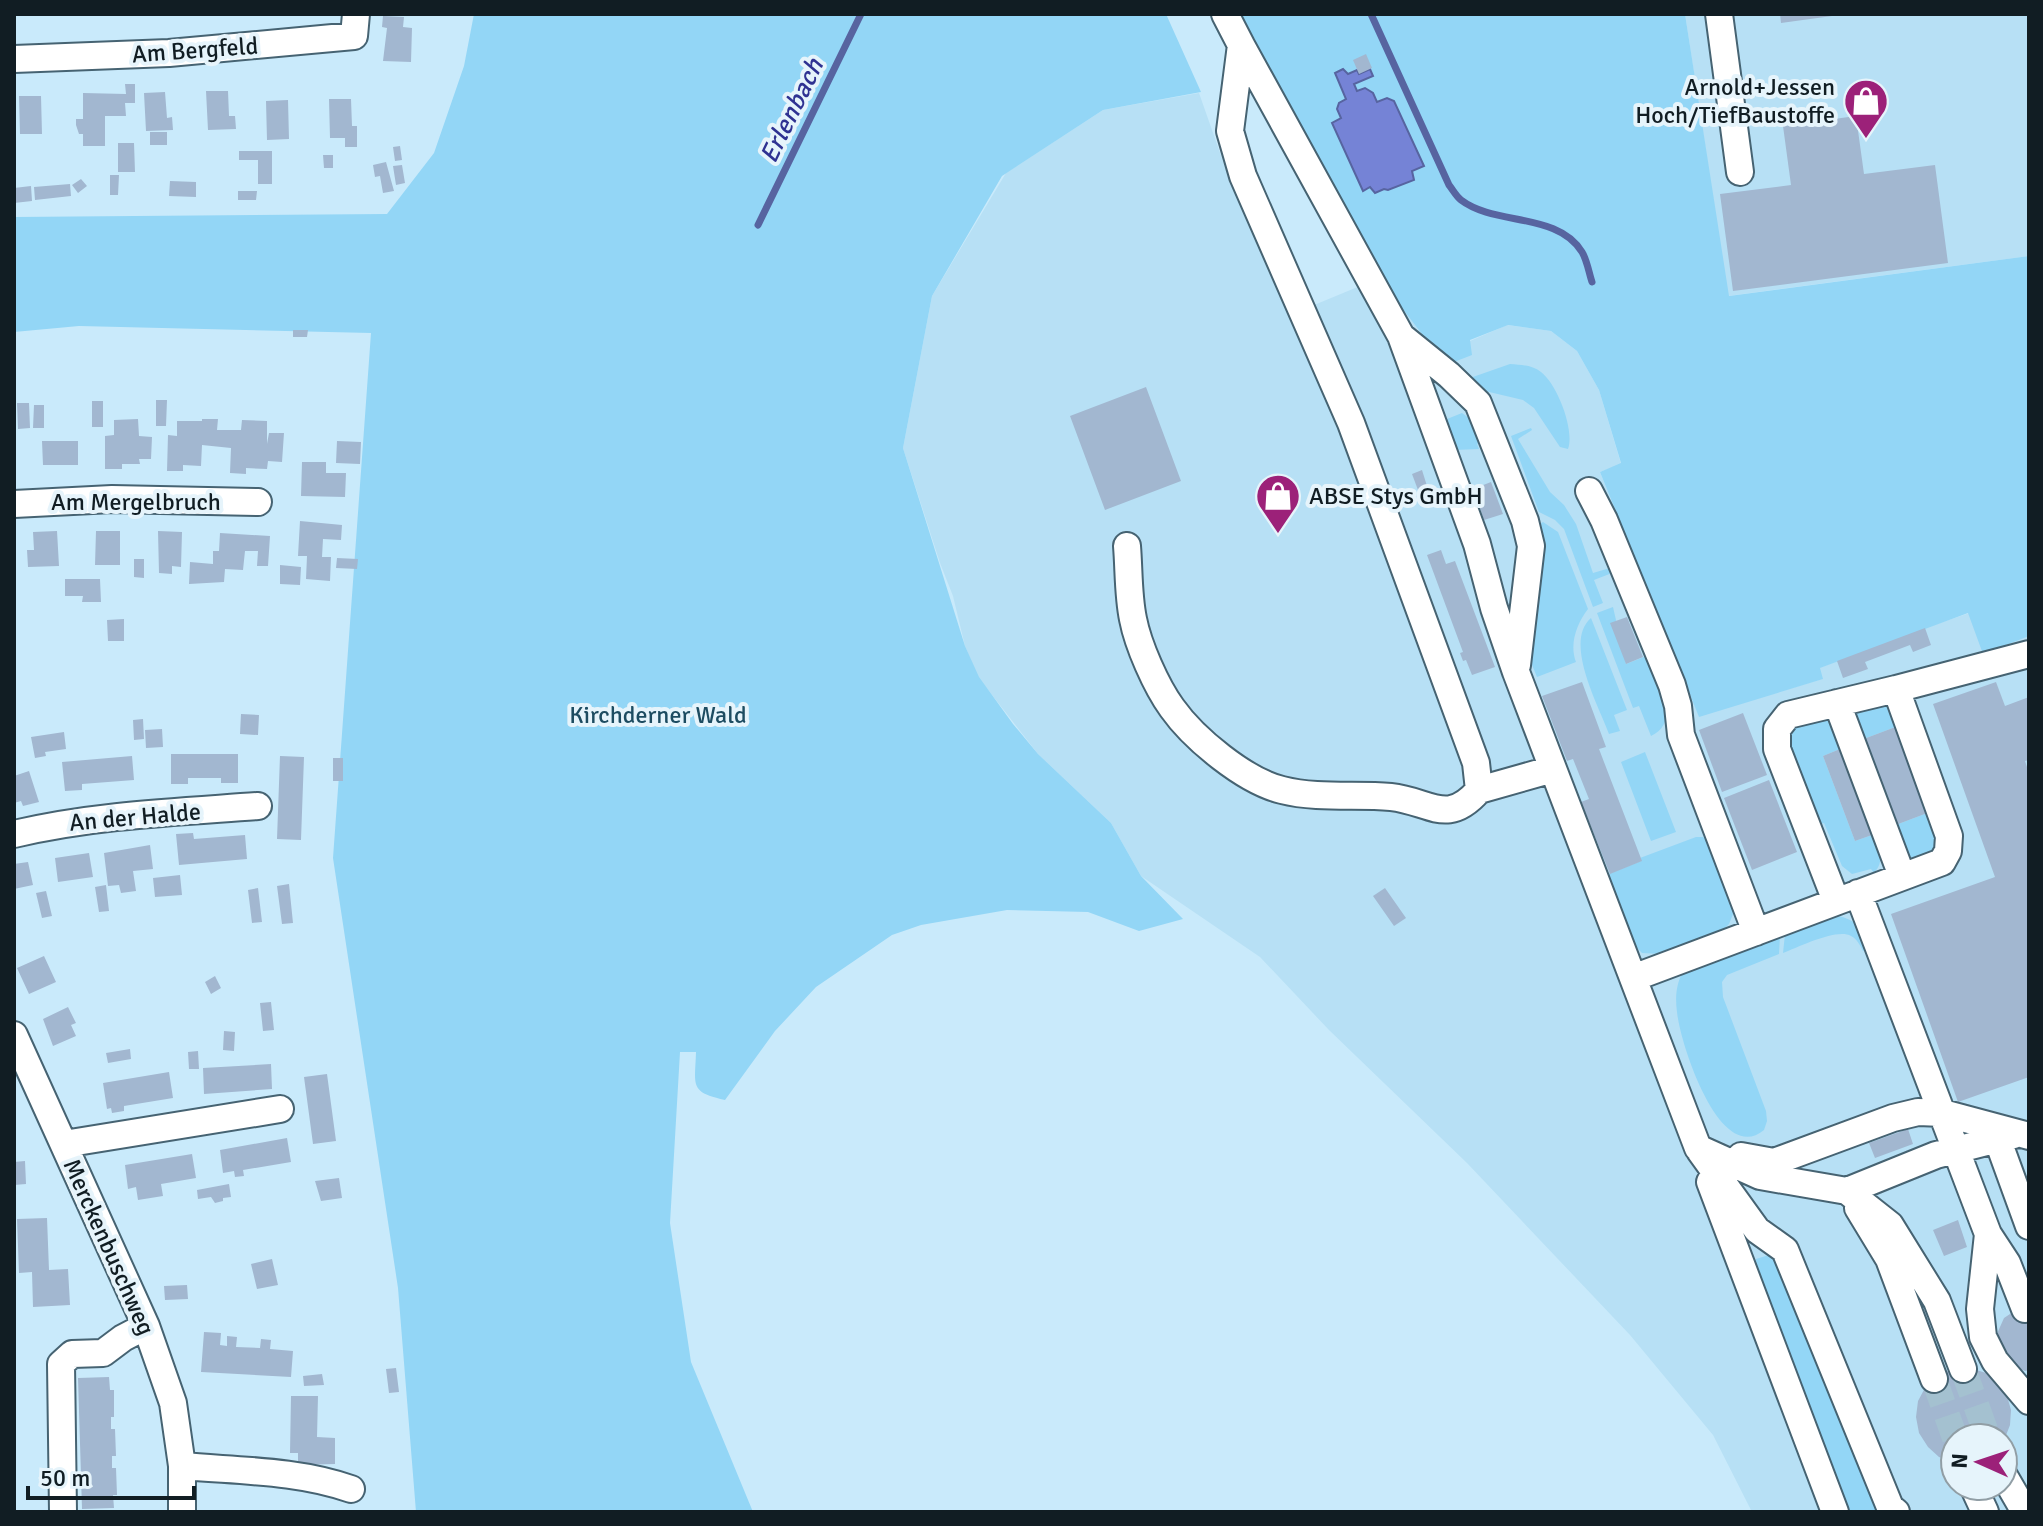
<svg xmlns="http://www.w3.org/2000/svg" width="2043" height="1526" font-family="Signika,sans-serif">
	<rect width="100%" height="100%" fill="#c9eafb"/>
	<path fill="#b7e0f5" fill-rule="evenodd" d="M1685,14H2029V256L1728,296Z
		M1199,93L1225,167L1290,315L1360,286L1368,306L1373,312L1404,298L1470,341L1507,325L1551,331L1577,351L1599,390L1621,464L1600,472L1699,716L1822,679L1819,668L1925,628L2029,593V1512H1752L1713,1435L1630,1335L1467,1163L1329,1030L1260,957L1141,876L1111,823L1038,754L978,677L965,646L953,596L940,563L903,448L932,296L1006,173L1103,110ZM1955,1438H2003V1486H1955Z"/>
	<path fill="#93d6f6" d="M474,14H1166L1201,92L1103,110L1002,176L932,296L903,448L965,646L979,677L1013,724L1038,754L1111,823L1141,876L1183,919L1139,931L1088,912L1007,910L921,925L892,935L816,987L775,1031L725,1100C689,1092 695,1086 696,1052H680L670,1223L691,1362L753,1512H416L398,1288L333,858L371,333L79,326L14,332V217L387,214L434,153L464,66Z
		M1237,14H1685L1729,296L2029,256V636L1983,654L1968,613L1820,668L1823,679L1699,717L1600,472L1621,463L1599,390L1577,351L1551,331L1508,325L1470,340L1472,355L1454,362L1429,343L1388,290Z
		M1510,364C1521,365 1532,365 1541,372C1557,384 1575,430 1568,449L1560,447L1534,408L1523,400L1485,391L1470,378Z
		M1462,413L1473,421L1481,442L1477,444L1479,449L1455,450L1446,423L1447,419Z
		M1531,428L1532,430L1518,439L1550,492L1564,505L1576,524L1593,573L1610,568L1612,573L1594,580L1603,603L1593,607L1564,529L1555,520L1539,512L1511,436Z
		M1543,522L1558,532L1588,609C1577,623 1569,644 1576,662L1537,677L1530,660L1539,603L1544,541L1540,524Z
		M1613,607L1626,664L1649,655C1658,680 1683,721 1651,736L1639,706L1633,708L1597,613Z
		M1591,618L1627,710L1614,715L1620,731L1609,734C1599,706 1563,642 1591,618Z
		M1890,703L1898,726L1861,740L1855,714L1859,707Z
		M1825,718L1831,723L1840,749L1823,756L1855,841L1872,835C1878,849 1886,860 1874,873L1871,869L1852,874L1842,866L1824,823L1819,825L1790,747L1793,727Z
		M1645,752L1676,832L1651,841L1621,762Z
		M1930,812L1942,835L1936,851L1913,859L1907,856L1893,826Z
		M1696,837H1703L1708,841L1733,901V914L1729,924L1721,932L1662,954L1642,953L1634,945L1606,875L1641,861L1640,858Z
		M1831,916C1852,915 1864,929 1875,947L1863,951C1860,945 1857,939 1851,936C1837,928 1799,947 1783,953L1785,934Z
		M1780,936L1779,954L1727,975L1722,982L1723,997L1766,1111L1767,1121L1764,1130C1720,1167 1680,1043 1677,1012C1675,997 1676,983 1684,970Z
		M1769,1255L1777,1258L1883,1512H1849L1758,1276L1754,1266L1756,1259Z"/>
	<path fill="#7583d6" stroke="#5764a0" stroke-width="2" d="M1343,69L1348,74L1357,70L1359,74L1370,69L1373,76L1354,84L1357,91L1365,88L1373,93L1377,102L1387,98L1394,101L1424,166L1412,171L1414,180L1388,190L1384,189L1375,193L1370,187L1363,191L1332,123L1341,118L1337,109L1339,103L1346,99L1335,73Z"/>
	<g fill="none" stroke-linecap="round" stroke-linejoin="round">
		<path stroke="#5764a0" stroke-width="7" d="M1371,14L1449,185C1453,190 1456,196 1461,200C1495,226 1558,212 1582,252C1587,260 1589,273 1592,282
			M758,225L861,14"/>
	</g>
	<path fill="#a2b7d0" d="M1780,14H1832V16L1781,23Z
		M383,16L404,17L403,27L412,28L411,62L383,61L387,28L382,27Z
		M1366,54L1372,68L1359,74L1353,60Z
		M125,84H135V103H125L126,116H105V146H83V134H79L76,125V119H83V93L126,94Z
		M206,91H228L229,116H235L236,129L208,130Z
		M165,92L167,118L172,117L173,130L146,131L144,93Z
		M19,96H41L42,134H20Z
		M329,99H351L352,126H357V147H345V138H330Z
		M288,100L289,139L267,140L266,101Z
		M1856,116L1864,174L1935,165L1948,263L1733,291L1720,194L1791,185L1783,126Z
		M150,132H167V145H150Z
		M118,143H134L135,172H118Z
		M400,146L402,160L395,161L393,147Z
		M239,151H272V184H258V160H239Z
		M323,155H333V168H324Z
		M386,162L394,191L383,193L380,176L375,177L373,165Z
		M402,165L405,183L396,185L393,166Z
		M110,175H119L118,195H110Z
		M81,179L87,186L78,193L72,185Z
		M170,181L196,182V197L169,196Z
		M70,184L71,196L35,200L34,187Z
		M31,186L32,201L14,203V188Z
		M238,191H257L256,200H238Z
		M293,330H308L307,337H293Z
		M1146,387L1181,481L1105,510L1070,416Z
		M156,400H167L166,426H156Z
		M92,401H103V427H92Z
		M17,403H29L30,428L18,429Z
		M34,405H44V428H33Z
		M138,419L139,436L152,437L151,459H139L140,464H122V469H105V436L114,435V420Z
		M202,419H218L217,430H241L242,420L267,421V444L269,433H284L282,462L268,461L267,469L246,468V474L230,473L231,448L202,445L201,466L183,465V471H167L168,435L177,436V421H202Z
		M42,441H78V465H43Z
		M337,441L361,442L360,464L336,463Z
		M302,462H326V473H346L345,497L301,496Z
		M1422,470L1427,486L1418,490L1412,474Z
		M1491,482L1503,514L1484,520L1473,489Z
		M300,521L342,525L341,540L323,539L322,557H331L330,581L306,579L307,556H298Z
		M57,531L59,566L28,567L27,550H34L33,532Z
		M96,531H120V565H95Z
		M158,531L182,532L181,567L172,566V574L159,573Z
		M220,533L270,536L268,566H257L258,551H245L243,570L225,569L224,582L189,584L190,562L213,564V551H219Z
		M1441,550L1446,564L1455,561L1495,667L1472,675L1466,660L1463,661L1460,653L1463,652L1427,555Z
		M337,558L358,559L357,569L336,568Z
		M134,559H144V578L134,577Z
		M280,565L301,567L300,585L280,584Z
		M65,579H100L101,602H82L83,596H65Z
		M1627,617L1643,657L1626,664L1610,623Z
		M124,619V641H108L107,620Z
		M1925,628L1931,645L1913,652L1910,645L1865,662L1868,669L1843,678L1837,661Z
		M1582,682L1606,747L1599,749L1642,861L1610,874L1581,802L1589,799L1573,759L1567,761L1542,696Z
		M1996,682L2005,706L2029,697V760L2025,761L2027,767L2029,766V1077L1958,1102L1891,914L1995,877L1933,704Z
		M1743,713L1767,775L1722,792L1699,730Z
		M241,714L259,715L258,735L240,734Z
		M143,719L144,739L134,740L133,720Z
		M1898,726L1930,812L1893,826L1861,740Z
		M162,729L163,747L146,748L145,730Z
		M64,732L66,749L45,752L46,756L35,758L31,737Z
		M1840,749L1872,835L1855,841L1823,756Z
		M171,754H238V783H221V778H188V784H171Z
		M132,756L134,780L82,784V790L65,791L62,762Z
		M280,756L304,757L301,840L277,839Z
		M333,758H343V781H333Z
		M29,771L39,802L23,806L21,801L14,803V776Z
		M1769,780L1797,852L1752,870L1724,798Z
		M193,833L194,839L245,835L247,859L179,865L176,834Z
		M150,845L153,869L133,871L136,891L121,893L119,885L108,886L104,853Z
		M89,853L93,877L58,882L55,858Z
		M28,862L33,885L14,889V864Z
		M180,875L182,895L155,897L153,878Z
		M289,884L293,923L282,924L277,886Z
		M106,885L109,911L99,912L95,887Z
		M258,888L262,922L252,923L248,890Z
		M1385,888L1406,918L1394,926L1373,896Z
		M46,891L52,916L42,918L36,893Z
		M44,956L56,982L29,994L17,968Z
		M215,976L221,988L211,994L205,982Z
		M271,1002L274,1030L263,1031L260,1003Z
		M68,1007L76,1023L71,1025L76,1036L53,1046L43,1019Z
		M224,1031L235,1032L234,1051L223,1050Z
		M130,1049L131,1059L108,1063L106,1053Z
		M198,1051L199,1069H189L188,1052Z
		M271,1064L272,1089L204,1094L203,1068Z
		M169,1072L173,1098L124,1106V1111L112,1113L111,1108L107,1109L103,1083Z
		M327,1074L336,1141L313,1144L304,1077Z
		M1908,1129L1913,1144L1875,1158L1869,1143Z
		M287,1138L291,1162L243,1170L244,1176L235,1177L234,1171L223,1173L220,1150Z
		M192,1154L196,1178L161,1184L163,1196L138,1200L136,1187L128,1189L125,1165Z
		M25,1161L26,1184L14,1185V1162Z
		M339,1178L342,1198L321,1201L315,1181Z
		M229,1184L231,1197L223,1198V1201L215,1203L211,1197L198,1199L197,1190Z
		M47,1218L49,1270L68,1269L70,1305L33,1307L32,1272L19,1273L17,1219Z
		M1958,1220L1967,1247L1944,1256L1933,1230Z
		M272,1259L278,1285L257,1289L251,1264Z
		M187,1285L188,1299L165,1300L164,1286Z
		M2029,1309V1370L2025,1371L2007,1363L1996,1336L2004,1318L2013,1312Z
		M204,1332L221,1333L220,1345L227,1346V1336L237,1337L236,1347L260,1348L261,1339L271,1340L270,1349L293,1351L291,1377L201,1372Z
		M396,1368L399,1392L389,1393L386,1369Z
		M1970,1368L1986,1373L1998,1383L2007,1396L2011,1410L2010,1425L2005,1438H1955L1953,1462L1939,1457L1928,1447L1919,1433L1916,1417L1918,1401L1926,1386L1938,1375L1953,1369Z
		M322,1374L324,1385L304,1386L303,1376Z
		M109,1377L110,1390H114V1417H111V1429H115L116,1456H112V1468H116L117,1495H113L114,1508L82,1509L78,1378Z
		M291,1396H318L317,1437L335,1438V1464L298,1465V1453H290Z"/>
	<g fill="none" stroke-linecap="round" stroke-linejoin="round">
		<path stroke="#a4c1d0" stroke-width="26" stroke-dasharray="26 13" stroke-linecap="butt" d="M1963,1369L1988,1438
			M1934,1379L1955,1438"/>
		<g stroke="#466372" stroke-width="30">
			<path id="minor" d="M1719,14L1740,172
				M1241,45L1401,336L1477,544L1494,608L1516,672L1698,1148L1760,1176L1847,1191L1890,1225L1937,1301L1963,1369
				M14,59L169,53L354,36L356,14
				M1402,337L1449,375L1478,403L1525,521L1531,546L1517,665
				M1589,491L1604,520L1672,685L1678,706L1681,735L1756,932
				M14,504L112,499L258,502
				M1127,546C1129,570 1128,595 1133,619C1138,645 1156,686 1172,708C1194,739 1245,781 1282,790C1318,799 1355,794 1391,797C1430,801 1447,827 1479,790L1476,763L1351,423L1243,176L1230,131L1241,45L1225,14
				M1837,703L1902,876
				M1479,790L1553,769
				M14,834C94,815 176,812 258,806
				M1858,893L1988,1234L1980,1309L1983,1337L1995,1361L2029,1401
				M1836,901L1777,749V729L1788,715L1896,689
				M1633,978L1942,862L1948,851L1949,836L1896,689L2029,654
				M14,1035L146,1326L173,1403L182,1466V1512
				M1997,1138L2029,1226
				M64,1144L280,1109
				M1700,1151L1757,1230L1785,1250L1890,1507L1896,1512
				M1741,1156L1774,1162L1893,1118L1918,1112L1943,1113L2029,1136
				M1710,1182L1835,1512
				M1847,1191L1936,1155L2014,1135
				M1858,1208L1889,1259L1934,1379
				M1988,1234L2007,1263L2025,1309
				M182,1466C237,1471 298,1470 351,1489
				M2003,1474L2025,1512
				M1973,1486L1985,1512
				M63,1512L61,1364L72,1354L103,1353L123,1338L146,1326"/>
		</g>
		<use href="#minor" stroke="#fff" stroke-width="26"/>
	</g>
	<defs>
		<g id="shop-pin" transform="scale(2.3)"><path d="M0 17L-7.5 6A9.5 9.5 0 1 1 7.5 6Z" fill="#9c2179" stroke="#e6f4fb"/><path d="M-5-2.5h2.3a2.7 3.5 0 0 1 5.4 0H5L5.5 6h-11ZM-1.5-2.5h3a1.5 2.3 0 0 0-3 0Z" fill="#fff"/></g>
	</defs>
	<g fill-rule="evenodd">
		<use href="#shop-pin" x="1866" y="101"/>
		<use href="#shop-pin" x="1278" y="496"/>
	</g>
	<g text-anchor="middle" dominant-baseline="central" stroke-width="8" stroke-linejoin="round" paint-order="stroke">
		<g font-size="24" fill="#111d23" stroke="#e6f4fb">
			<text transform="translate(195 50) rotate(-4)">Am Bergfeld</text>
			<text x="136" y="502">Am Mergelbruch</text>
			<text transform="translate(135 817) rotate(-5)">An der Halde</text>
			<text transform="translate(109 1247) rotate(66)">Merckenbuschweg</text>
		</g>
		<g font-size="24" fill="#111d23" stroke="#e6f4fb" text-anchor="end">
			<text x="1835" y="87">Arnold+Jessen<tspan x="1835" dy="28">Hoch/TiefBaustoffe</tspan></text>
			<text x="1309" y="496" text-anchor="start">ABSE Stys GmbH</text>
		</g>
		<g font-size="24" fill="#1d4c61" stroke="#e6f4fb">
			<text x="658" y="715">Kirchderner Wald</text>
		</g>
		<g font-size="26" font-style="italic" fill="#2f3292" stroke="#e6f4fb">
			<text transform="translate(792 111) rotate(-64)">Erlenbach</text>
		</g>
	</g>
	<rect width="2043" height="1526" fill="none" stroke="#111d23" stroke-width="32"/>
	<g transform="translate(1979 1462) rotate(273)"><circle r="38" fill="#e6f4fb" stroke="#919ea5" stroke-width="2"/>
	<path d="M0-6L14 30L0 20L-14 30Z" fill="#9c2179"/>
	<text y="-12" font-size="22" font-weight="bold" text-anchor="middle" fill="#111d23">N</text>
	</g>
	<path d="M28 1486v12h166v-12" fill="none" stroke="#111d23" stroke-width="4"/>
	<text x="40" y="1486" font-size="24" fill="#111d23" stroke="#e6f4fb" stroke-width="6" paint-order="stroke">50 m</text>
</svg>
